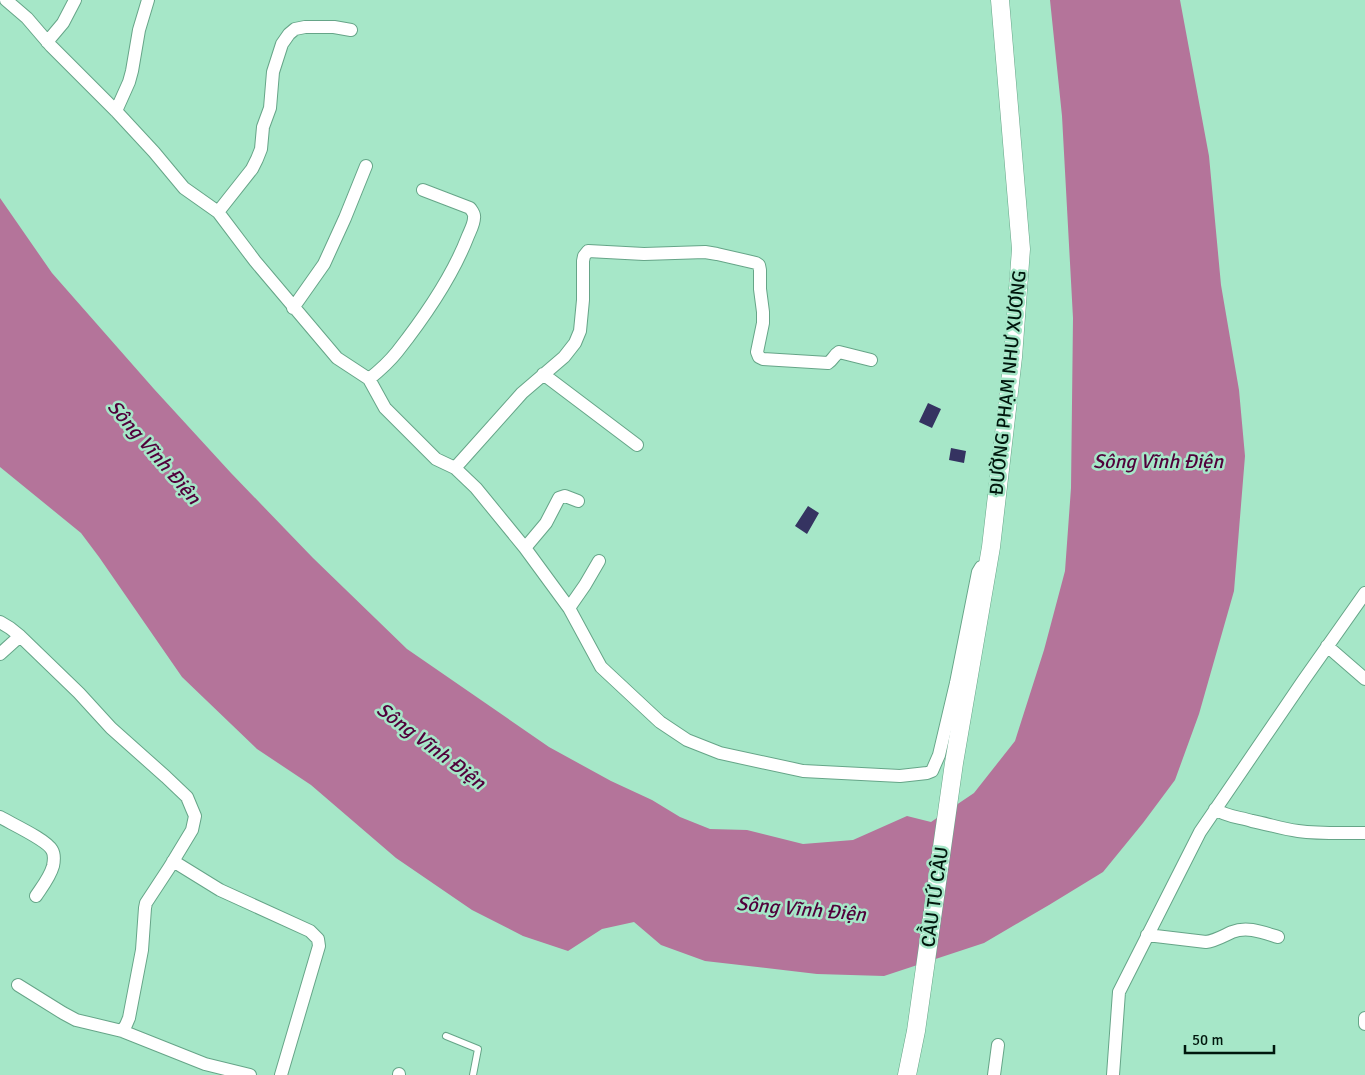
<svg xmlns="http://www.w3.org/2000/svg" width="1365" height="1075" font-family="Signika,sans-serif">
	<rect width="100%" height="100%" fill="#a6e7c8"/>
	<path fill="#b4749a" d="M1050,0H1180L1209,156L1221,285L1239,390L1245,456L1234,591L1199,714L1175,780L1143,823L1103,872L1049,905L984,943L884,976L817,974L705,961L661,945L634,922L602,929L568,951L523,936L472,910L396,858L311,785L257,749L182,677L99,557L81,533L0,467V198L52,273L154,389L231,473L313,558L407,649L549,747L611,781L652,800L680,817L710,829L747,830L803,844L853,840L907,816L931,822L974,793L1015,741L1044,650L1065,571L1071,488L1073,318L1062,116Z"/>
	<path fill="#353361" d="M928,403L941,409L932,428L919,422Z
		M951,448L966,451L964,463L949,460Z
		M808,506L819,513L807,534L795,526Z"/>
	<g fill="none" stroke-linecap="round" stroke-linejoin="round">
		<g stroke="#66a588" stroke-width="8">
			<path id="service" d="M446,1036L478,1049L473,1075"/>
		</g>
		<g stroke="#66a588" stroke-width="14">
			<path id="minor" d="M6,0L27,18L51,46L116,111L154,152L184,188L218,212L255,261L337,358L369,379L385,408L436,459L455,468L476,488L525,548L569,608L601,667L660,722L687,740L720,753L803,771L900,776L927,773L932,771L939,755L956,683L978,572L981,567
				M47,42L63,23L75,0
				M116,111L129,82L132,71L139,30L148,0
				M218,212L252,169L257,159L261,149L263,127L270,108L273,72L282,44L289,34L295,29L305,27H334L351,30
				M293,308L324,264L345,218L366,166
				M543,374L637,445
				M369,379C379,371 389,362 397,352C423,319 453,275 468,236C470,231 474,224 474,218C475,214 472,211 470,208L423,190
				M455,468L522,393L564,357L575,343L580,331L583,300V261L584,256L588,251L644,254L705,252L717,254L756,263L759,265L760,270V289L763,312V323L757,352L759,357L763,359L828,363C833,360 834,355 839,352L871,360
				M525,548L546,523L559,498L565,496L578,501
				M569,608L585,585L599,561
				M0,622L10,628L20,636L79,693L111,728L166,777L187,797L192,809L195,816L192,830L169,868L146,903L145,908L142,950L129,1018L126,1025L122,1031
				M1327,646L1365,679
				M0,654L20,636
				M1215,809C1227,817 1239,817 1252,821C1268,824 1282,829 1298,831C1320,834 1343,833 1365,833
				M0,817C12,824 47,840 52,850C55,855 54,861 53,866C50,877 42,887 36,896
				M173,861L220,890L310,931L318,939L319,946L281,1075
				M1147,935L1206,942C1215,941 1223,936 1232,932C1247,926 1262,932 1278,937
				M18,985L63,1013L76,1020L122,1031L205,1064L250,1075
				M1365,1018V1024
				M399,1075V1074
				M994,1075L998,1045
				M1113,1075L1119,992L1200,832L1303,681L1365,593"/>
		</g>
		<g stroke="#66a588" stroke-width="19">
			<path id="secondary" d="M907,1075L916,1031L954,763L991,547L1013,357L1021,249L1000,0"/>
		</g>
		<use href="#service" stroke="#fff" stroke-width="6"/>
		<use href="#minor" stroke="#fff" stroke-width="12"/>
		<use href="#secondary" stroke="#fff" stroke-width="18"/>
	</g>
	<g text-anchor="middle" dominant-baseline="central" stroke-width="5" stroke-linejoin="round" paint-order="stroke">
		<g font-size="19" fill="#00170d" stroke="#a6e7c8">
			<text transform="translate(1008 383) rotate(-84)">ĐƯỜNG PHẠM NHƯ XƯƠNG</text>
			<text transform="translate(935 897) rotate(-82)">CẦU TỨ CÂU</text>
		</g>
		<g font-size="20" font-style="italic" fill="#51003b" stroke="#a6e7c8">
			<text transform="translate(154 452) rotate(49)">Sông Vĩnh Điện</text>
			<text x="1158" y="461">Sông Vĩnh Điện</text>
			<text transform="translate(431 746) rotate(37)">Sông Vĩnh Điện</text>
			<text transform="translate(801 909) rotate(5)">Sông Vĩnh Điện</text>
		</g>
	</g>
	<path d="M1185 1045v8h89v-8" fill="none" stroke="#00170d" stroke-width="2.5"/>
	<text x="1192" y="1045" font-size="15" fill="#00170d" stroke="#a6e7c8" stroke-width="4" paint-order="stroke">50 m</text>
</svg>
